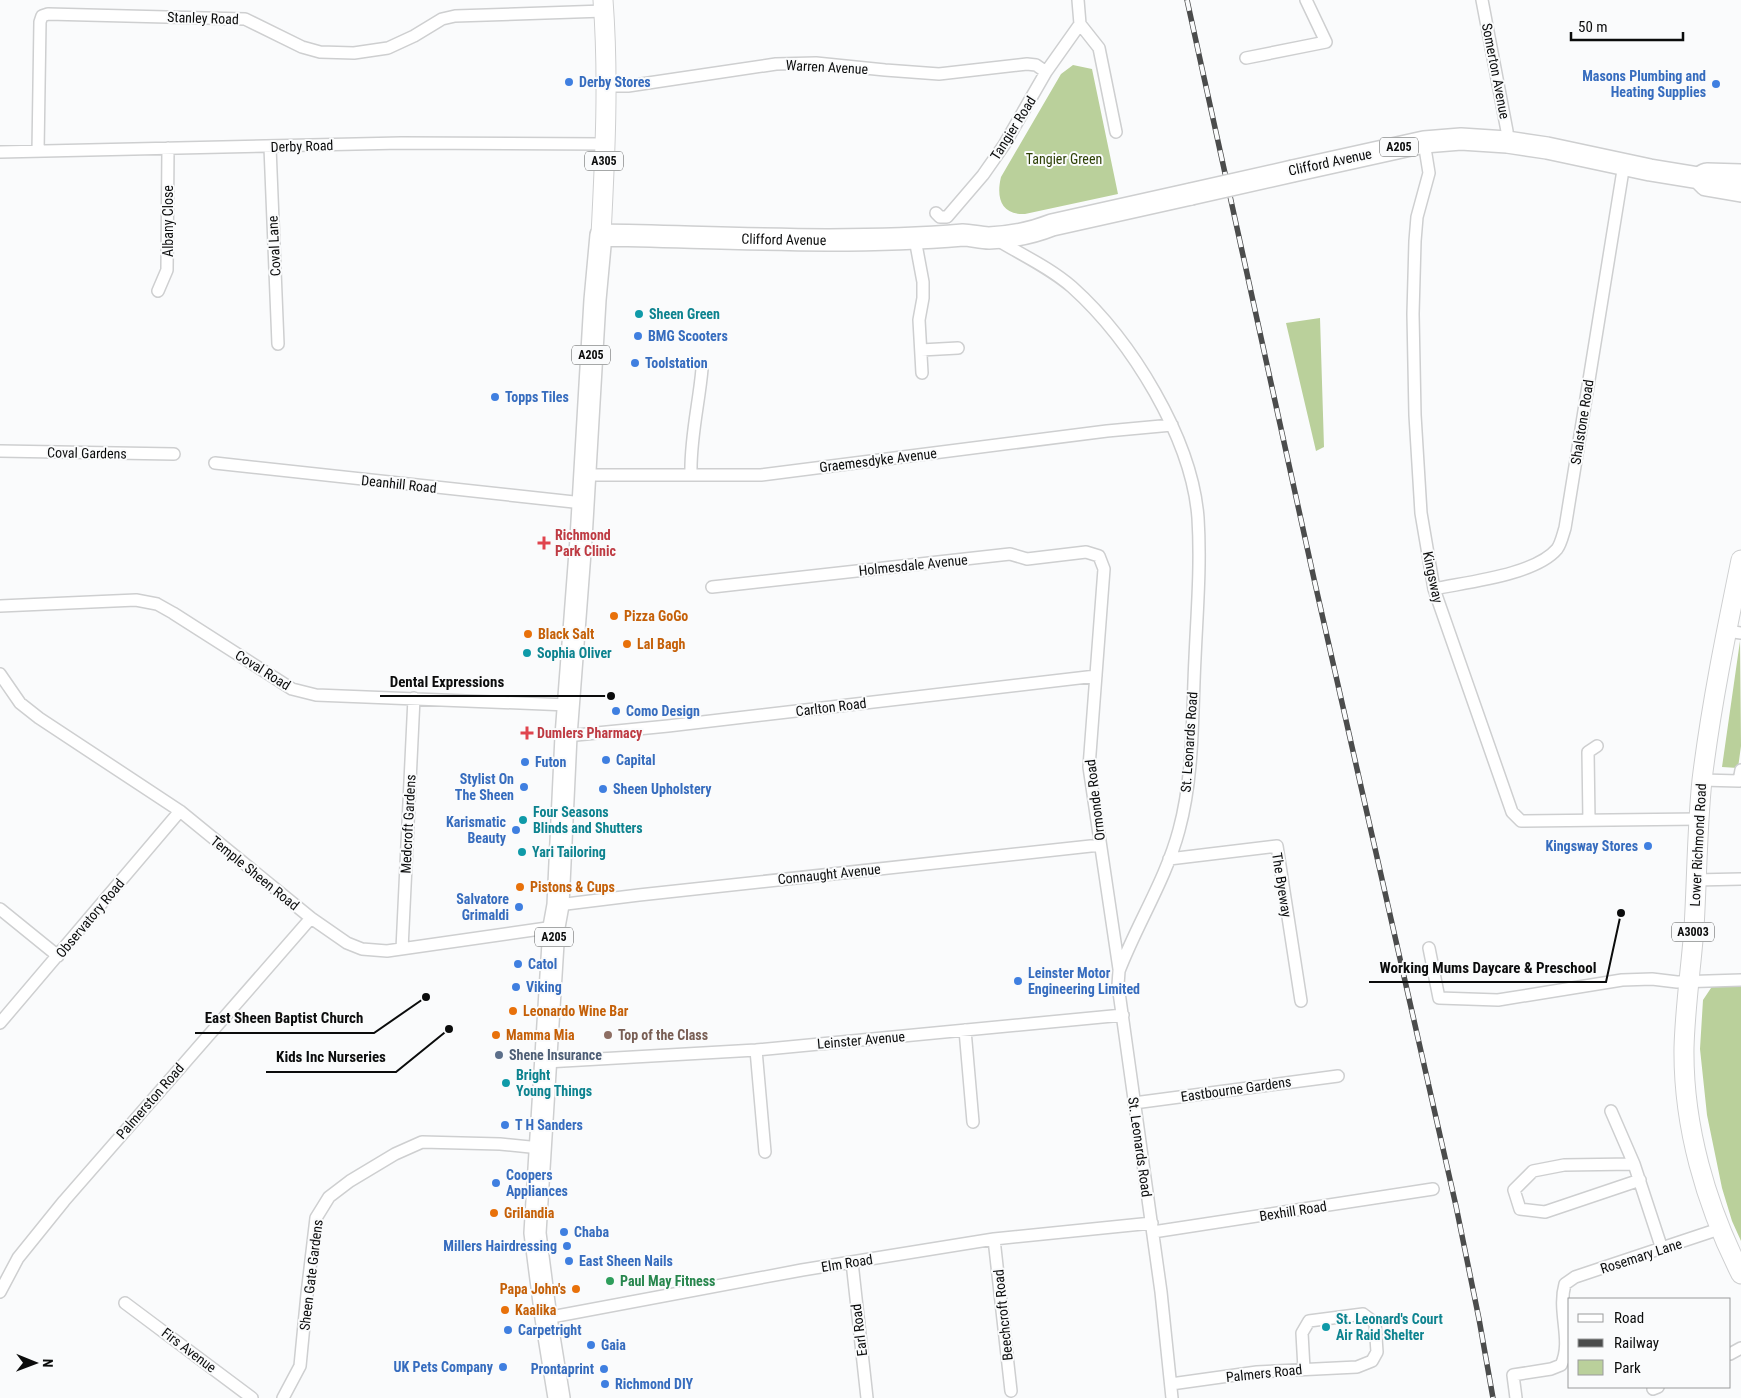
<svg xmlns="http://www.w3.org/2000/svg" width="1741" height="1398" font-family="'Roboto Condensed',sans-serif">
	<rect width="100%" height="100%" fill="#fafbfc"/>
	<path fill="#bad09b" d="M1073,65L1092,69L1118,194L1025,214C1001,215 996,198 1001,177L1061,74Z
		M1320,318L1324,447L1316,451L1286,323Z
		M1740,641L1741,746L1738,768L1722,767Z
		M1713,985H1741V1241L1732,1221L1722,1188L1707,1115L1700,1049L1703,1000Z"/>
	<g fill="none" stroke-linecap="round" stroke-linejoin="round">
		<g stroke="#cecfd0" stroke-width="14">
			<path id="street" d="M1078,0L1080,24L1099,48L1116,132
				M1482,0L1507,131V142
				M1246,58L1326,42L1306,0
				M607,86H628L776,64L816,63L885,70L939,74L1027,64L1036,65L1046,72
				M1424,142L1429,173L1417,217L1415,241L1413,314L1415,415L1421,513L1434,589L1512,812L1521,821L1699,819
				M270,147L278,344
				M38,151L40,22L42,16L48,14L245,19L302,47L320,52L354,53L388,48L414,36L442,19L455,16L604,11
				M0,152L401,143L604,144
				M936,213L940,217H947L983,175L1004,145L1046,72L1080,24
				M998,237L999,241C1024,256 1050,268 1072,287C1131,340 1192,438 1198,518C1201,565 1197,612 1195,658C1192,715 1194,775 1179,830C1166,879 1137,924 1119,971L1118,985L1161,1292L1172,1398
				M915,239L923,282V298L919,320L922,373
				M158,291L167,270L168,148
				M921,350L958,348
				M0,451L174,454
				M215,463L583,503
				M691,474C690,438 699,404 702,369
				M583,475H761L1107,431L1172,425
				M712,587L1010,554L1027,559L1086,552L1099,556L1104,569L1089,767L1119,969
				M1434,589C1467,582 1535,575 1557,549C1561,544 1563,534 1565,528L1624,164
				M0,606L136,600L157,604L173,613L292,689L316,695L568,705
				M1727,631L1741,633
				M0,674L20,703L39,718L180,811L311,918L347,943L362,949L387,951L554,927
				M566,736L668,726L1096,676
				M1702,780L1739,781L1741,770
				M1589,820L1588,752L1597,746
				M1169,859L1277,846L1301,1001
				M1695,880L1741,879
				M558,905L639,895L1100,845
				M0,909L58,956
				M1429,948L1439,998L1498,1000L1622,980L1652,979L1677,982L1741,980
				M402,949L414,698
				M0,1023L180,811
				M965,1030L973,1122
				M756,1050L765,1152
				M546,1062L756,1050L1123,1015
				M1134,1103L1338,1076
				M1611,1111L1634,1164L1662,1249
				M1634,1164L1564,1165L1533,1171L1514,1190L1520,1209L1545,1212L1640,1180
				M1153,1232L1433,1189
				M994,1239L1011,1391
				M852,1262L867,1398
				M0,1292L18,1258L64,1201L311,918
				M125,1303L252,1398
				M546,1318L802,1270L994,1239L1152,1223
				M1730,1354L1741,1348
				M1171,1384L1257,1372L1357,1367L1372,1361L1377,1352L1375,1323L1363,1314L1309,1321L1302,1333L1304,1369
				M1653,1389L1658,1387
				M283,1398L300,1366L307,1294L316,1218L329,1197L350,1181L395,1154L422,1142L500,1144L540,1148
				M1516,1398L1513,1375L1551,1369L1561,1365C1573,1341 1557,1312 1565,1284L1575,1277L1719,1229"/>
		</g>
		<g stroke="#cecfd0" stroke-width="21">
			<path id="primary" d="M601,235C605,157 609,78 603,0
				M1741,560C1726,633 1711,706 1702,780C1697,829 1697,878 1694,928C1691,968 1685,1008 1684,1048C1683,1126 1706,1205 1741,1274"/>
		</g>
		<g stroke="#cecfd0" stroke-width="24">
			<g id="highway">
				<path d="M1293,171L1424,142L1461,139L1507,142L1547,148L1650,170L1699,178L1706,185L1741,191"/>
				<path d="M1704,175L1707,174L1741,175"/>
				<path id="s1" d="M559,1398L546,1318L535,1233L554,927L558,905L566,736L581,539L595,300L601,235C722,237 842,245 963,235C971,235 980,238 989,238C1011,237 1032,233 1052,225L1191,194"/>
			</g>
		</g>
		<use href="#street" stroke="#fff" stroke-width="11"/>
		<use href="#primary" stroke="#fff" stroke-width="19"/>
		<use href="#highway" stroke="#fff" stroke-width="21"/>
		<g stroke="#4b4c4c" stroke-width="5.5">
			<path id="rail" d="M1187,0L1314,579L1456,1206L1479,1319L1493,1398"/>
		</g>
		<use href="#rail" stroke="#fafbfc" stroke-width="4" stroke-dasharray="11" stroke-linecap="butt"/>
		<g stroke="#cecfd0" stroke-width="24" stroke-linecap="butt">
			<path id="highway-bridge" d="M1191,194L1293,171"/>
		</g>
		<use href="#highway-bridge" stroke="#fff" stroke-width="21"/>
	</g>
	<g fill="#3f7fe0" stroke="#fafbfc" stroke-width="2">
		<circle cx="569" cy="82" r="5"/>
		<circle cx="1716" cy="84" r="5"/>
		<circle cx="638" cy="336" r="5"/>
		<circle cx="635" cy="363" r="5"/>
		<circle cx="495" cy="397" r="5"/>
		<circle cx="616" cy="711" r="5"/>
		<circle cx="606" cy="760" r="5"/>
		<circle cx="525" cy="762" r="5"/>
		<circle cx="524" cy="787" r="5"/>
		<circle cx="603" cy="789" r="5"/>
		<circle cx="516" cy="830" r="5"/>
		<circle cx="1648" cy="846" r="5"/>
		<circle cx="519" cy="907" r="5"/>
		<circle cx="518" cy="964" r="5"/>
		<circle cx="1018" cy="981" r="5"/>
		<circle cx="516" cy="987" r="5"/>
		<circle cx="505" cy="1125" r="5"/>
		<circle cx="496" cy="1183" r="5"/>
		<circle cx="564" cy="1232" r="5"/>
		<circle cx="567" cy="1246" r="5"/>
		<circle cx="569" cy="1261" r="5"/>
		<circle cx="508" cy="1330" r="5"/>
		<circle cx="591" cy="1345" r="5"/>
		<circle cx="503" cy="1367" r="5"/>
		<circle cx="604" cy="1369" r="5"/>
		<circle cx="605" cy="1384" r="5"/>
	</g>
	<g fill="#0f9aa8" stroke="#fafbfc" stroke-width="2">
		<circle cx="639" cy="314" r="5"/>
		<circle cx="527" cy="653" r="5"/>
		<circle cx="523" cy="820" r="5"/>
		<circle cx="522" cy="852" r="5"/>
		<circle cx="506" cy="1083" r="5"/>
		<circle cx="1326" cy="1327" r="5"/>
	</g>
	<g fill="#e0444e" stroke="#fafbfc" stroke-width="2">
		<path d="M541.5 535.5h5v5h5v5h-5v5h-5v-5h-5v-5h5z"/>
		<path d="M524.5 725.5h5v5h5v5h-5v5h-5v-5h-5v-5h5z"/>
	</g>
	<g fill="#e8710a" stroke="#fafbfc" stroke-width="2">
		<circle cx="614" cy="616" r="5"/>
		<circle cx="528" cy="634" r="5"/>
		<circle cx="627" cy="644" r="5"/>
		<circle cx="520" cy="887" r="5"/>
		<circle cx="513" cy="1011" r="5"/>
		<circle cx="496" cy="1035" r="5"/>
		<circle cx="494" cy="1213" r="5"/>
		<circle cx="576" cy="1289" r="5"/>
		<circle cx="505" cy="1310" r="5"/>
	</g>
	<circle fill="#8d6e63" stroke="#fafbfc" stroke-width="2" cx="608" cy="1035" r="5"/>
	<circle fill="#5c6f8a" stroke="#fafbfc" stroke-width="2" cx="499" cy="1055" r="5"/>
	<circle fill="#2e9e5b" stroke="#fafbfc" stroke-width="2" cx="610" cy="1281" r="5"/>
	<g text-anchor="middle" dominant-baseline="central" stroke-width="4" stroke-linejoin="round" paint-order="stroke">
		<g fill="#fafbfc" stroke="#535454" stroke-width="1">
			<rect x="1380" y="137.5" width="38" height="19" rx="4"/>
			<rect x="585" y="151.5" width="38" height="19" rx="4"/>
			<rect x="572" y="345.5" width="38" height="19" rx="4"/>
			<rect x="1672" y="922.5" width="42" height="19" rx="4"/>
			<rect x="535" y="927.5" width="38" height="19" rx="4"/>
		</g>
		<g font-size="12" font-weight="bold" fill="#0b0c0c">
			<text x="1399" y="147">A205</text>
			<text x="604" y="161">A305</text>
			<text x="591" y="355">A205</text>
			<text x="1693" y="932">A3003</text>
			<text x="554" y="937">A205</text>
		</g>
		<g font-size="14" fill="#0b0c0c" stroke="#fafbfc">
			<text transform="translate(203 18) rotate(2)">Stanley Road</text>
			<text transform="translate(827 67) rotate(3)">Warren Avenue</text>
			<text transform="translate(1496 71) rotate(79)">Somerton Avenue</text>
			<text transform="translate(1013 128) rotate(-58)">Tangier Road</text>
			<text transform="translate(302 146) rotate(-2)">Derby Road</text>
			<text transform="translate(1330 162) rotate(-12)">Clifford Avenue</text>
			<text transform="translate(168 221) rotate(-90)">Albany Close</text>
			<text stroke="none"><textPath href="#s1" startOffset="1350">Clifford Avenue</textPath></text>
			<text transform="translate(274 246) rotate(-93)">Coval Lane</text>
			<text transform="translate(1582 422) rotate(-81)">Shalstone Road</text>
			<text transform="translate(87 453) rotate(1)">Coval Gardens</text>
			<text transform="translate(878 460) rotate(-7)">Graemesdyke Avenue</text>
			<text transform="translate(399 484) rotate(6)">Deanhill Road</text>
			<text transform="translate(913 565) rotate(-6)">Holmesdale Avenue</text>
			<text transform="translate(1433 577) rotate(78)">Kingsway</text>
			<text transform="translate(263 670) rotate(32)">Coval Road</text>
			<text transform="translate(831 707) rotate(-7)">Carlton Road</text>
			<text transform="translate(1189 742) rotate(-86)">St. Leonards Road</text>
			<text transform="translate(1095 800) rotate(-97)">Ormonde Road</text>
			<text transform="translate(408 824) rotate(-87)">Medcroft Gardens</text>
			<text transform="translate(1698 845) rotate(-87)">Lower Richmond Road</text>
			<text transform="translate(255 873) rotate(39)">Temple Sheen Road</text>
			<text transform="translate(829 874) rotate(-6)">Connaught Avenue</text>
			<text transform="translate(1282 885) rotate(81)">The Byeway</text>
			<text transform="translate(90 918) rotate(-50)">Observatory Road</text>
			<text transform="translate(861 1040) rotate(-5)">Leinster Avenue</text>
			<text transform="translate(1236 1089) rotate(-8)">Eastbourne Gardens</text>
			<text transform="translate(150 1101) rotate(-49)">Palmerston Road</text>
			<text transform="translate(1140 1147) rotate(82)">St. Leonards Road</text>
			<text transform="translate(1293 1211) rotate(-9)">Bexhill Road</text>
			<text transform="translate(1641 1256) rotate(-18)">Rosemary Lane</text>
			<text transform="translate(847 1263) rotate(-9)">Elm Road</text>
			<text transform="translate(311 1275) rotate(-83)">Sheen Gate Gardens</text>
			<text transform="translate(1003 1315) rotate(-96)">Beechcroft Road</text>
			<text transform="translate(859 1330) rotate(-97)">Earl Road</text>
			<text transform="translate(189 1350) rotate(37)">Firs Avenue</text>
			<text transform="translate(1264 1373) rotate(-6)">Palmers Road</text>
		</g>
		<g font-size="14" font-weight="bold" fill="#366cbe" stroke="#fafbfc" text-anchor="start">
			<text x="1706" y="76" text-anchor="end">Masons Plumbing and<tspan x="1706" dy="16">Heating Supplies</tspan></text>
			<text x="579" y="82">Derby Stores</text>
			<text x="648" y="336">BMG Scooters</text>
			<text x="645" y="363">Toolstation</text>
			<text x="505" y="397">Topps Tiles</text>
			<text x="626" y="711">Como Design</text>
			<text x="616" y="760">Capital</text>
			<text x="535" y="762">Futon</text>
			<text x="514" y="779" text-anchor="end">Stylist On<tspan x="514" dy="16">The Sheen</tspan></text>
			<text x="613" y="789">Sheen Upholstery</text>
			<text x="506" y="822" text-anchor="end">Karismatic<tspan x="506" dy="16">Beauty</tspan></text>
			<text x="1638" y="846" text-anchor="end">Kingsway Stores</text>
			<text x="509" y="899" text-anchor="end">Salvatore<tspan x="509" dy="16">Grimaldi</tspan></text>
			<text x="528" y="964">Catol</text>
			<text x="1028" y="973">Leinster Motor<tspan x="1028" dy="16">Engineering Limited</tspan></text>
			<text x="526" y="987">Viking</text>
			<text x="515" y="1125">T H Sanders</text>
			<text x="506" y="1175">Coopers<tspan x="506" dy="16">Appliances</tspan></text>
			<text x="574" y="1232">Chaba</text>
			<text x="557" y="1246" text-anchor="end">Millers Hairdressing</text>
			<text x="579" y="1261">East Sheen Nails</text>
			<text x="518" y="1330">Carpetright</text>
			<text x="601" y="1345">Gaia</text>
			<text x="493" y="1367" text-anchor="end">UK Pets Company</text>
			<text x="594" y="1369" text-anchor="end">Prontaprint</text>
			<text x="615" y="1384">Richmond DIY</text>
		</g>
		<g font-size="14" fill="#2e4106" stroke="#fafbfc">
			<text x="1064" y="159">Tangier Green</text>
		</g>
		<g font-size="14" font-weight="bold" fill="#0d838f" stroke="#fafbfc" text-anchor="start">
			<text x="649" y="314">Sheen Green</text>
			<text x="537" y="653">Sophia Oliver</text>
			<text x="533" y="812">Four Seasons<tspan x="533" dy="16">Blinds and Shutters</tspan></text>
			<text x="532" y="852">Yari Tailoring</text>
			<text x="516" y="1075">Bright<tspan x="516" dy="16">Young Things</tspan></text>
			<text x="1336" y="1319">St. Leonard's Court<tspan x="1336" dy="16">Air Raid Shelter</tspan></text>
		</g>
		<g font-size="14" font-weight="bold" fill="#be3a42" stroke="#fafbfc" text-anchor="start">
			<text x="555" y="535">Richmond<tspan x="555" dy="16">Park Clinic</tspan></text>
			<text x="537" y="733">Dumlers Pharmacy</text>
		</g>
		<g font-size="14" font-weight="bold" fill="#c56008" stroke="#fafbfc" text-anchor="start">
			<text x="624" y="616">Pizza GoGo</text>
			<text x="538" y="634">Black Salt</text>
			<text x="637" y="644">Lal Bagh</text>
			<text x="530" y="887">Pistons &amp; Cups</text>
			<text x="523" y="1011">Leonardo Wine Bar</text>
			<text x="506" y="1035">Mamma Mia</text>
			<text x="504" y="1213">Grilandia</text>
			<text x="566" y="1289" text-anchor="end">Papa John's</text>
			<text x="515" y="1310">Kaalika</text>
		</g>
		<g font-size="14" font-weight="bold" fill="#785e54" stroke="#fafbfc" text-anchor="start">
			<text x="618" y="1035">Top of the Class</text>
		</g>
		<g font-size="14" font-weight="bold" fill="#4e5e75" stroke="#fafbfc" text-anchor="start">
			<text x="509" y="1055">Shene Insurance</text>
		</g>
		<g font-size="14" font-weight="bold" fill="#27864d" stroke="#fafbfc" text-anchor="start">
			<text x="620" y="1281">Paul May Fitness</text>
		</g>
	</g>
	<path fill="none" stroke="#0b0c0c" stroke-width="2" d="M611 696L515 696H380M1621 913L1606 982H1369M426 997L374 1033H195M449 1029L396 1072H266"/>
	<g fill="#0b0c0c" stroke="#fafbfc" stroke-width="2">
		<circle cx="611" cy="696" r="5"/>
		<circle cx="1621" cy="913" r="5"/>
		<circle cx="426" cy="997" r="5"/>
		<circle cx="449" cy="1029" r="5"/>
	</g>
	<g font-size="15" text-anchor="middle" font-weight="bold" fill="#0b0c0c" stroke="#fafbfc" stroke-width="4" stroke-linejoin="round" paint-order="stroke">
		<text x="447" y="687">Dental Expressions</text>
		<text x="1488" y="973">Working Mums Daycare &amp; Preschool</text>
		<text x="284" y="1023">East Sheen Baptist Church</text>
		<text x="331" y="1062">Kids Inc Nurseries</text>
	</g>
	<rect x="1568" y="1298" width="162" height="90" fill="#fafbfc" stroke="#9a9b9c"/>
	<rect x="1578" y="1314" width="25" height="8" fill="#ffffff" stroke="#9a9b9c"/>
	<text x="1614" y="1323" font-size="15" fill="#0b0c0c">Road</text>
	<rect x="1578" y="1339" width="25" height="8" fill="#4b4c4c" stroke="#9a9b9c"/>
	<text x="1614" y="1348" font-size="15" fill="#0b0c0c">Railway</text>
	<rect x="1578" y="1360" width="25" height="15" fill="#bad09b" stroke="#9a9b9c"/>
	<text x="1614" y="1373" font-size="15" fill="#0b0c0c">Park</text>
	<g transform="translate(35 1363) rotate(91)" stroke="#fafbfc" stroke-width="4" paint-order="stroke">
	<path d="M0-4L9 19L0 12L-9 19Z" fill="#0b0c0c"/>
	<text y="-8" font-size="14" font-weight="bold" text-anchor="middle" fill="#0b0c0c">N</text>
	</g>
	<path d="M1571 32v8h112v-8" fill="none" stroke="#0b0c0c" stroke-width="2.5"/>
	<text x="1578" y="32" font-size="15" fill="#0b0c0c" stroke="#fafbfc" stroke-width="4" paint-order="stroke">50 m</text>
</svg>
